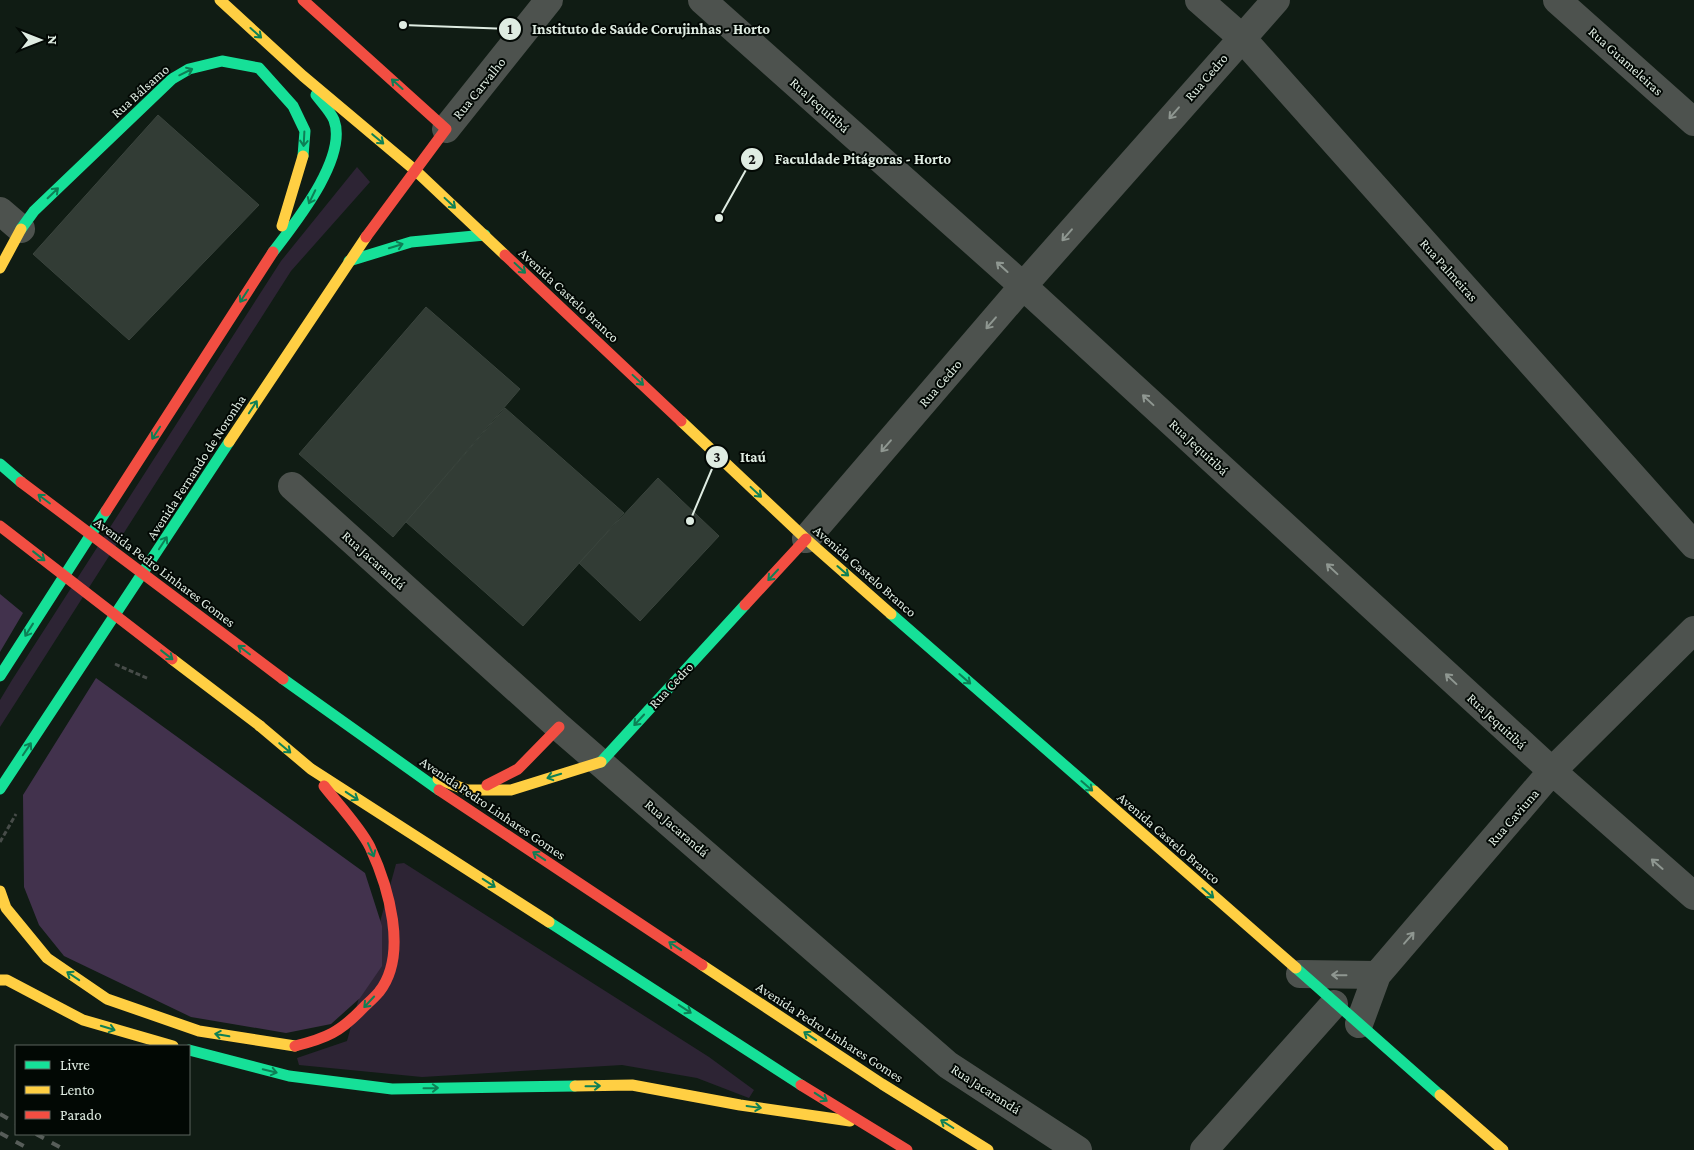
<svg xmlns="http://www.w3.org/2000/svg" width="1694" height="1150" font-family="'Crimson Pro',serif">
	<rect width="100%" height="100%" fill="#101c14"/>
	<path fill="#2d2434" d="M357,167L370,182L291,271L0,727V700L12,680L281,261Z
		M404,863L709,1057L754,1090L749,1098L697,1078L622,1065L422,1077L299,1065L297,1058L347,1041L393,875L396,864Z"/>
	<path fill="#42324d" d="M0,594L23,613L0,652Z
		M96,678L365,873L382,926V966L360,998L331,1024L286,1033L191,1017L64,956L39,925L24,887L23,795Z"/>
	<path fill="#323c35" stroke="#3a443d" d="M158,115L259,205L129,340L33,254Z
		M426,307L520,389L393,537L299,454Z
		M505,408L624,513L523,626L406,522Z
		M658,478L719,536L640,621L579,563Z"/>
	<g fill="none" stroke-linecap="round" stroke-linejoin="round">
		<path stroke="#474c49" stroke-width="3" stroke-dasharray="5 2.5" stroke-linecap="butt" d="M115,664L149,679
			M0,842L16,814"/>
		<path stroke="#4d524e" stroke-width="28" d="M702,0L1023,286L1552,771L1694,896
			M1199,0L1241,37L1694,545
			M1557,0L1694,122
			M446,129L549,0
			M0,211L21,229
			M292,486L559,727L948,1065L1078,1150
			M806,539L1023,286L1276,0
			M1300,974L1377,975
			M1359,1024L1377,975L1552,771L1694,630
			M1204,1150L1334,1004"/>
		<path stroke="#16e098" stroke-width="11" d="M21,229L34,211L172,79L189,69L222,61L259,68L293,106L305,131L303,156
			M273,252C295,223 348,158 334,120C330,111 322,103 316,95
			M349,261L411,242L485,235
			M0,464L21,482
			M891,614L1094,791
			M0,676L106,511
			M283,679L439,790
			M601,762L745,605
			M0,789L229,442
			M549,922L801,1085
			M1296,968L1440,1095
			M189,1050L289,1076L392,1089L575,1086"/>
		<path stroke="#ffcf43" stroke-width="11" d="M220,0L303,76L416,171L505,255
			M282,226L303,156
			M0,268L21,229
			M681,421L806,539L891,614
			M229,442L366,237
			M260,726L311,769L549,922
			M438,779L467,790H511L601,762
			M1094,791L1296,968
			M0,891L6,908L47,958L107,999L199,1031L295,1046
			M702,965L882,1084L988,1150
			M0,980H7L83,1020L173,1046
			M575,1086L632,1085L740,1105L850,1121
			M1440,1095L1503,1150"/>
		<path stroke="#f24e42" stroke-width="11" d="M303,0L446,129L366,237
			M505,255L681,421
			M106,511L273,252
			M745,605L806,539
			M487,785L518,769L559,727
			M439,790L702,965
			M295,1046C327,1038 340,1032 363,1008C368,1003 374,998 379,992C409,954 388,886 370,847C360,827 338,804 324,786
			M801,1085L907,1150"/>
		<path stroke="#575d59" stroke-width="4" stroke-dasharray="9 9" stroke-linecap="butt" d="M0,1114L16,1123
			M0,1133L31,1150
			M36,1134L65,1150"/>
		<path stroke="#ffcf43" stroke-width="11" d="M172,659L260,726"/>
		<path stroke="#f24e42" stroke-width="11" d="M21,482L283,679
			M0,526L172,659"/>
	</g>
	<defs><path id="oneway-shaft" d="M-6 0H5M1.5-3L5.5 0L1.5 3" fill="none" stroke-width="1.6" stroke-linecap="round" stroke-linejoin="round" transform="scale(1.25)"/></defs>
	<g stroke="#0d7f55">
		<use href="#oneway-shaft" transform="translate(256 33) rotate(42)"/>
		<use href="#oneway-shaft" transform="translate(186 72) rotate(-26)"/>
		<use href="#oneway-shaft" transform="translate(397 84) rotate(-138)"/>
		<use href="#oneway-shaft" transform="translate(304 139) rotate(93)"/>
		<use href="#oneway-shaft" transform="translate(378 139) rotate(40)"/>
		<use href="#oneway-shaft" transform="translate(53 193) rotate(-44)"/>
		<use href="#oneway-shaft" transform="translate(312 197) rotate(116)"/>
		<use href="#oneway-shaft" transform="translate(450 203) rotate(43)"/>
		<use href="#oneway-shaft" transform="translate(396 246) rotate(-17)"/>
		<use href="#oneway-shaft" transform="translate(520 268) rotate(43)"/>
		<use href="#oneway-shaft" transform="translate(244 296) rotate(123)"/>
		<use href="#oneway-shaft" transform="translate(638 380) rotate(43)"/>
		<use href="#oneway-shaft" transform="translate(253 407) rotate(-57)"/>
		<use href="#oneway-shaft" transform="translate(156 433) rotate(123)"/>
		<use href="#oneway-shaft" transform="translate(756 492) rotate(43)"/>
		<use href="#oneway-shaft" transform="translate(44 499) rotate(-143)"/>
		<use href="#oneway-shaft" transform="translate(163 543) rotate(-57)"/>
		<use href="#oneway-shaft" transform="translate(39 556) rotate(38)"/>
		<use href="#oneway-shaft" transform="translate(843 571) rotate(41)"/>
		<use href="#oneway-shaft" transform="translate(773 575) rotate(133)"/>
		<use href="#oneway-shaft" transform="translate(29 630) rotate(122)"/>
		<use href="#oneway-shaft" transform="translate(244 650) rotate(-143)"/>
		<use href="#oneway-shaft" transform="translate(167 655) rotate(38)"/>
		<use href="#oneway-shaft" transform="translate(965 679) rotate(41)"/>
		<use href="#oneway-shaft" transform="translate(639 720) rotate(133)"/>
		<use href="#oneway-shaft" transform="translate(285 748) rotate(40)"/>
		<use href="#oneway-shaft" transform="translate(27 749) rotate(-56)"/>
		<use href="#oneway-shaft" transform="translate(554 776) rotate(163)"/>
		<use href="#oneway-shaft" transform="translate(1087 786) rotate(41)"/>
		<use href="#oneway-shaft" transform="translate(352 796) rotate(33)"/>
		<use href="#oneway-shaft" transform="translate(371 850) rotate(66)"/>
		<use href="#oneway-shaft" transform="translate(539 856) rotate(-146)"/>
		<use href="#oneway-shaft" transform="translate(489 883) rotate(33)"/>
		<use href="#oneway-shaft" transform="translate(1208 893) rotate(41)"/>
		<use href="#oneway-shaft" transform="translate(675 946) rotate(-146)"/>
		<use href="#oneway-shaft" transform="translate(73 976) rotate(-146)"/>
		<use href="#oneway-shaft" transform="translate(369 1002) rotate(133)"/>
		<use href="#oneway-shaft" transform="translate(685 1009) rotate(33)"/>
		<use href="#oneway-shaft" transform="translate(108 1028) rotate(17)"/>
		<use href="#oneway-shaft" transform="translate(222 1035) rotate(-170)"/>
		<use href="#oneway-shaft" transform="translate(810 1036) rotate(-146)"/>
		<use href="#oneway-shaft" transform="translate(270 1071) rotate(14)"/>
		<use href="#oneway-shaft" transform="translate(593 1086) rotate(-1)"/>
		<use href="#oneway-shaft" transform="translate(431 1088) rotate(-1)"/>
		<use href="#oneway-shaft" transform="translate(821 1097) rotate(33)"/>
		<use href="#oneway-shaft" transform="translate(754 1107) rotate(8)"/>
		<use href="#oneway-shaft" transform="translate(947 1124) rotate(-148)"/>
	</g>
	<g stroke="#8f9791">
		<use href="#oneway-shaft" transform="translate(1174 113) rotate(131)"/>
		<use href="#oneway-shaft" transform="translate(1067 235) rotate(131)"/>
		<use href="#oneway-shaft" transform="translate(1002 267) rotate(-138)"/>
		<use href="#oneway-shaft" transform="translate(991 323) rotate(131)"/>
		<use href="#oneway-shaft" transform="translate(1148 400) rotate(-137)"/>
		<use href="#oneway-shaft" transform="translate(886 446) rotate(131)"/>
		<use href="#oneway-shaft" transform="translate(1332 569) rotate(-137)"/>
		<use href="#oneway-shaft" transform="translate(1451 679) rotate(-137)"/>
		<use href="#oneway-shaft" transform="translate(1657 864) rotate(-139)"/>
		<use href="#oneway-shaft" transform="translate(1409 938) rotate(-49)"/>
		<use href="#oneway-shaft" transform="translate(1339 975) rotate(-179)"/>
	</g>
	<g text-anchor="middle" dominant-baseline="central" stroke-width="4" stroke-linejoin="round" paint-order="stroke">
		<g font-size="14" fill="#dfece2" stroke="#020804">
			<text transform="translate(1626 61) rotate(42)">Rua Guameleiras</text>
			<text transform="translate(1206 77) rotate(-49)">Rua Cedro</text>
			<text transform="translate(479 88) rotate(-51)">Rua Carvalho</text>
			<text transform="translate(140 91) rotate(-42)">Rua Bálsamo</text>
			<text transform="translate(820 105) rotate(42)">Rua Jequitibá</text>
			<text transform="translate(1449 270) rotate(48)">Rua Palmeiras</text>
			<text transform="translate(569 295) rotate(43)">Avenida Castelo Branco</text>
			<text transform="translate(940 383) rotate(-49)">Rua Cedro</text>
			<text transform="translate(1199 447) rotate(43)">Rua Jequitibá</text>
			<text transform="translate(196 467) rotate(-57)">Avenida Fernando de Noronha</text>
			<text transform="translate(374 560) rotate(42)">Rua Jacarandá</text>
			<text transform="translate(865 571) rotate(41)">Avenida Castelo Branco</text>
			<text transform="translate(165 572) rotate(37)">Avenida Pedro Linhares Gomes</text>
			<text transform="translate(671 685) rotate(-47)">Rua Cedro</text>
			<text transform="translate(1497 721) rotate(43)">Rua Jequitibá</text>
			<text transform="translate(493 808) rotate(34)">Avenida Pedro Linhares Gomes</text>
			<text transform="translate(1513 817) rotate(-49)">Rua Caviuna</text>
			<text transform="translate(677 828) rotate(41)">Rua Jacarandá</text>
			<text transform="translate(1169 838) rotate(41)">Avenida Castelo Branco</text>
			<text transform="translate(830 1032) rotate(33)">Avenida Pedro Linhares Gomes</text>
			<text transform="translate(986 1089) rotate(33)">Rua Jacarandá</text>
		</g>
	</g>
	<path fill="none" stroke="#dfece2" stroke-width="2" d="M403 25L510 29M719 218L752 159M690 521L717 457"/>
	<g fill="#dfece2" stroke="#020804" stroke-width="2">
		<circle cx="403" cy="25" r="5"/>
		<circle cx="719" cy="218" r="5"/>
		<circle cx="690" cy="521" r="5"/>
		<circle cx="510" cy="29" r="12"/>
		<circle cx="752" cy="159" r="12"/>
		<circle cx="717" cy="457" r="12"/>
	</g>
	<g font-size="15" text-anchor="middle" font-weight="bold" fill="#111">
		<text x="510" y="34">1</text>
		<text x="752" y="164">2</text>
		<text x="717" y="462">3</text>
	</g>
	<g font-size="15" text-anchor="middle" font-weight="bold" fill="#dfece2" stroke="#020804" stroke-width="4" stroke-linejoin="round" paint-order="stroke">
		<text x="651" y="34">Instituto de Saúde Corujinhas - Horto</text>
		<text x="863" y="164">Faculdade Pitágoras - Horto</text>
		<text x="753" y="462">Itaú</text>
	</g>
	<rect x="15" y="1045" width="175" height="90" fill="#020804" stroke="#5a635d"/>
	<rect x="25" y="1061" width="25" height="8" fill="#16e098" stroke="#5a635d"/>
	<text x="60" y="1070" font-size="15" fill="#dfece2">Livre</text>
	<rect x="25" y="1086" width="25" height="8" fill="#ffcf43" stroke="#5a635d"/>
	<text x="60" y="1095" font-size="15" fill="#dfece2">Lento</text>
	<rect x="25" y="1111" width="25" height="8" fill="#f24e42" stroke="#5a635d"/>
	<text x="60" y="1120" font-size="15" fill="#dfece2">Parado</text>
	<g transform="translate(40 40) rotate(90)" stroke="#020804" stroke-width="4" paint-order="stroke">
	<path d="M0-4L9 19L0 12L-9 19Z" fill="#dfece2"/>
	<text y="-8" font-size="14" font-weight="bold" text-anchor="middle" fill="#dfece2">N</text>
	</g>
</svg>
